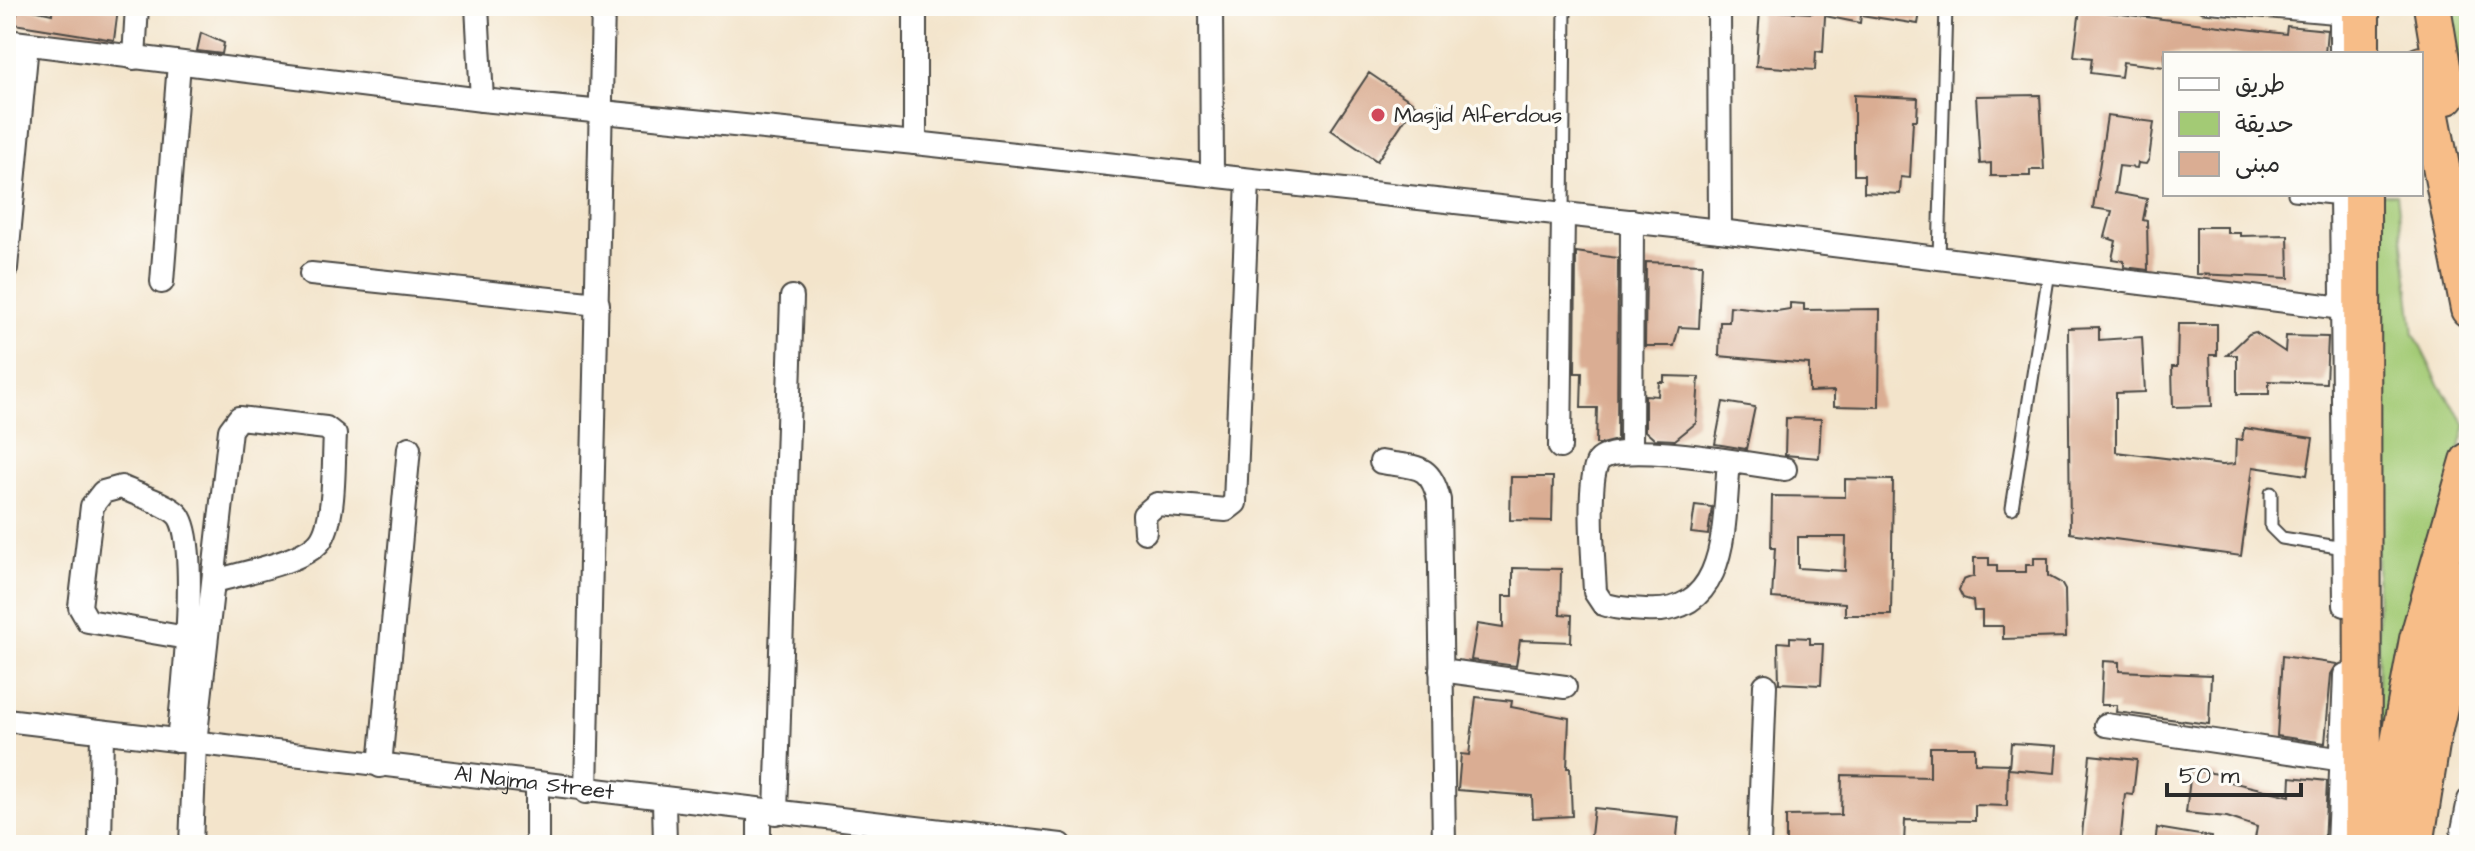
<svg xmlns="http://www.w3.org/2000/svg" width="2475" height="851" font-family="'Architects Daughter','Playpen Sans Arabic',sans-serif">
	<rect width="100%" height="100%" fill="#fdfcf7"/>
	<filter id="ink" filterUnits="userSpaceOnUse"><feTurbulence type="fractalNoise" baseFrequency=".0125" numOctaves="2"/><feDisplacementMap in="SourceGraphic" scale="16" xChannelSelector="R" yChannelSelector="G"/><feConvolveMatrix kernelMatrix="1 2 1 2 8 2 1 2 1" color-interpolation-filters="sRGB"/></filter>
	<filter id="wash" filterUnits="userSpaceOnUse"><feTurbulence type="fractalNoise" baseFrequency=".006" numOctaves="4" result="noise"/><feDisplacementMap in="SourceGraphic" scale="32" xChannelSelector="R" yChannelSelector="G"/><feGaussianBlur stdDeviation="1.8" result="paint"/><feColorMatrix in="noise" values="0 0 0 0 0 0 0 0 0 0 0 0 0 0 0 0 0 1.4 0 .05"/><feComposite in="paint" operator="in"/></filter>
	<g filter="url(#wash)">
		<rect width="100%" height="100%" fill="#f3e4cb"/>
		<path fill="#a3ca75" stroke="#677a50" stroke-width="2" d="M2448,6H2469V115Z
			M2373,194H2397L2414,334L2440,386L2466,425L2379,749Z"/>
		<g id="blocks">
			<path fill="#daad93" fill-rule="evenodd" d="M53,6L118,9L114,40L14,24L19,7L52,14Z
				M1811,6H1921L1918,24L1861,15L1860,23L1825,16L1823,52L1816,51L1815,70L1756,66L1760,10L1812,13Z
				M2080,9L2286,34L2287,26L2327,30L2325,54H2165V67L2123,62L2121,77L2090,73L2092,58L2074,56Z
				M201,33L224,43L222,54L197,51Z
				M1369,73L1415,104L1377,161L1331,130Z
				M1854,95L1918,98L1917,120H1913L1910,178L1901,177L1900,194L1864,192V175H1854Z
				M2040,95L2044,170H2030V176H1991V163L1980,164L1976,96Z
				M2107,116L2154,122L2149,159L2146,164L2138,163L2137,168L2119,166L2115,193L2147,199L2143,220L2147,221L2148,270L2124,267V261L2112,259L2116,241L2105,237L2112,211L2093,208Z
				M2196,227H2227V233H2240V236L2288,235L2289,278L2196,274Z
				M1576,252L1618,258L1617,440L1601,444H1596L1597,408H1581L1582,373H1575Z
				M1646,262L1702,264L1699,328L1679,327L1674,346H1645Z
				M1790,303L1804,304V310L1880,309L1879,407L1834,406V391L1809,392V364L1719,356L1720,322H1729L1730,306L1777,311L1790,309Z
				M2178,324H2217V355H2210L2212,406L2173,407L2172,367H2177Z
				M2099,327V340L2142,337L2145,392L2116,393V452L2222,465L2235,464L2236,439L2242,440L2244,428L2313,438L2307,475L2253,467L2241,556L2070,533L2068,328Z
				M2255,332L2285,352L2286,336L2328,337L2326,383L2269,381V394H2237V355H2227L2249,334Z
				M1664,376L1699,377L1696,423L1675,440L1654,439L1645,431V395L1658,396L1659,382H1664Z
				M1723,402L1755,407L1746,449L1715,444Z
				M1786,418L1821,419L1819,458L1785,455Z
				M1511,477H1553L1552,521L1510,520Z
				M1845,479L1893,480L1891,615H1845V603L1772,598L1775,548H1771L1772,496L1845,497ZM1798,537H1846L1845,571L1798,568Z
				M1695,505L1712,507L1708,535L1691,533Z
				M1974,558H1989V565H1997V572H2026V565H2034V558H2048V576L2061,583L2065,590L2066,637L2003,639V626H1982V611H1974L1973,601L1963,598L1959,590L1963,580L1974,576Z
				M1513,568L1561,569L1560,614L1572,615L1571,642L1520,640L1516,666L1471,660L1477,624L1503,628V596H1513Z
				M1790,637L1810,638V644H1823L1821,685L1779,683L1778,642L1790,643Z
				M2282,656L2337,664L2331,674L2325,743L2277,736Z
				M2103,661L2119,662V671L2211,675L2209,724L2116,712L2117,705H2101Z
				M1476,697L1512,701L1511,707L1569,718L1567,768H1570L1572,816L1533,818L1532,796L1458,790L1461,754L1469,755Z
				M2011,743L2057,746L2055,773L2009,769Z
				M1930,747H1975V763L2008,764L2007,806L1975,805V821L1905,820L1904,845H1786V816L1841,815L1842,775L1930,777Z
				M2090,755L2137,760L2133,795L2125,794L2120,845H2081Z
				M2191,770L2219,774L2218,779L2290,796L2291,777L2327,781L2324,845H2254L2257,827L2227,817L2186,813Z
				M1594,808L1679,817L1676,845H1590Z
				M2157,828L2212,837L2211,845H2155Z"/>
		</g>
	</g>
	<g filter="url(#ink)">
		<use href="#blocks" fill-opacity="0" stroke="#494743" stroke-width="2"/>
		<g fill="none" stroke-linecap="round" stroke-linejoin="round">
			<g stroke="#494743" stroke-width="15">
				<path id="service" d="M2203,6L2341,18
					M2294,194L2341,199
					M1563,214L1565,6
					M1939,258L1946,6
					M2271,493V527L2282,538L2344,548
					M2012,508L2049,272"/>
			</g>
			<g stroke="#494743" stroke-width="26">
				<g id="minor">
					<path d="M477,6L482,100"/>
					<path d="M915,6V143"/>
					<path d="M1211,6L1212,175"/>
					<path d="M1719,6L1720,231"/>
					<path d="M2341,6V54"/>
					<path d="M6,41L482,100L915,143L1720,231L2342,308"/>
					<path d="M134,58L137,6"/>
					<path d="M2341,194L2345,605"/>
					<path d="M6,268L27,44"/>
					<path d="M311,274L598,304"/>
					<path d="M162,282L179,63"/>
					<path d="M1560,447L1563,214"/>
					<path d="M1631,450L1632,221"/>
					<path d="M1729,461C1723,521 1731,616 1645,610C1631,609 1616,609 1603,604L1595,592C1594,565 1586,483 1598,462C1611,438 1755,465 1785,469"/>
					<path d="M1381,462C1415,468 1430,462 1439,500L1444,845"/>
					<path d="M1145,532L1144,515L1157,504L1226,510L1235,503L1248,180"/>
					<path d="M1441,670L1565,687"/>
					<path id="s1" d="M6,720L1061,845"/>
					<path d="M2106,725L2344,760"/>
					<path d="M178,741C182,703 201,537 177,514C164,502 137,495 121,487L103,492L92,506L80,607L88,621L187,638"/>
					<path d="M380,766L409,448"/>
					<path d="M537,786V845"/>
					<path d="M586,792L603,6"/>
					<path d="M664,800L665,845"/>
					<path d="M759,811V845"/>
					<path d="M776,813L792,297"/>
					<path d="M100,845L102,732"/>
					<path d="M191,845L195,743L230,430L239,418L326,428L335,435C333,462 336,520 320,541C304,562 241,573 215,581"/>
					<path d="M1759,845L1765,685"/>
					<path d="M2338,845L2345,675"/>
					<path d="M2460,845L2469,800"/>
				</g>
			</g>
			<g stroke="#494743" stroke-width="40">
				<path id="trunk" d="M2361,6V54
					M2432,6L2447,96
					M2421,65L2469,309
					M2362,194L2363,845
					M2383,829L2418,639L2469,461
					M2415,845L2432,738L2469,575"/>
			</g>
			<use href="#service" stroke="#fff" stroke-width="11"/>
			<use href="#minor" stroke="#fff" stroke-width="22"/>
			<use href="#trunk" stroke="#f7bd88" stroke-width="36"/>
		</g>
	</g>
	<circle fill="#d1495b" stroke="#fdfcf7" stroke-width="3" cx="1378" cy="115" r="8"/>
	<g text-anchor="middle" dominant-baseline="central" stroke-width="7" stroke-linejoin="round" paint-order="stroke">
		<g font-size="22" fill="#2b2b2b" stroke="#fdfcf7" text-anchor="start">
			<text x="1394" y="115">Masjid Alferdous</text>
		</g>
		<g font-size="22" fill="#2b2b2b" stroke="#fdfcf7">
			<text stroke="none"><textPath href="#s1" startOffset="532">Al Najma Street</textPath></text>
		</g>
	</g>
	<rect width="2475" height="851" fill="none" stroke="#fdfcf7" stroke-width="32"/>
	<rect x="2163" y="52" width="260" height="144" fill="#fdfcf7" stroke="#a9a8a5" stroke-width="2"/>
	<rect x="2179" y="78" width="40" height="12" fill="#ffffff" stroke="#a9a8a5" stroke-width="2"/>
	<text x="2235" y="92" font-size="24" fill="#2b2b2b">طريق</text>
	<rect x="2179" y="112" width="40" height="24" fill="#a3ca75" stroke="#a9a8a5" stroke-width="2"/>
	<text x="2235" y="132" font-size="24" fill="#2b2b2b">حديقة</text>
	<rect x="2179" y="152" width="40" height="24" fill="#daad93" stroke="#a9a8a5" stroke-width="2"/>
	<text x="2235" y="172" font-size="24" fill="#2b2b2b">مبنى</text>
	<path d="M2167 783v12h134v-12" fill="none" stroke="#2b2b2b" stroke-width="4"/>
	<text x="2179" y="783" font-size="24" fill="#2b2b2b" stroke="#fdfcf7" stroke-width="6" paint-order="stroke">50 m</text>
</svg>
